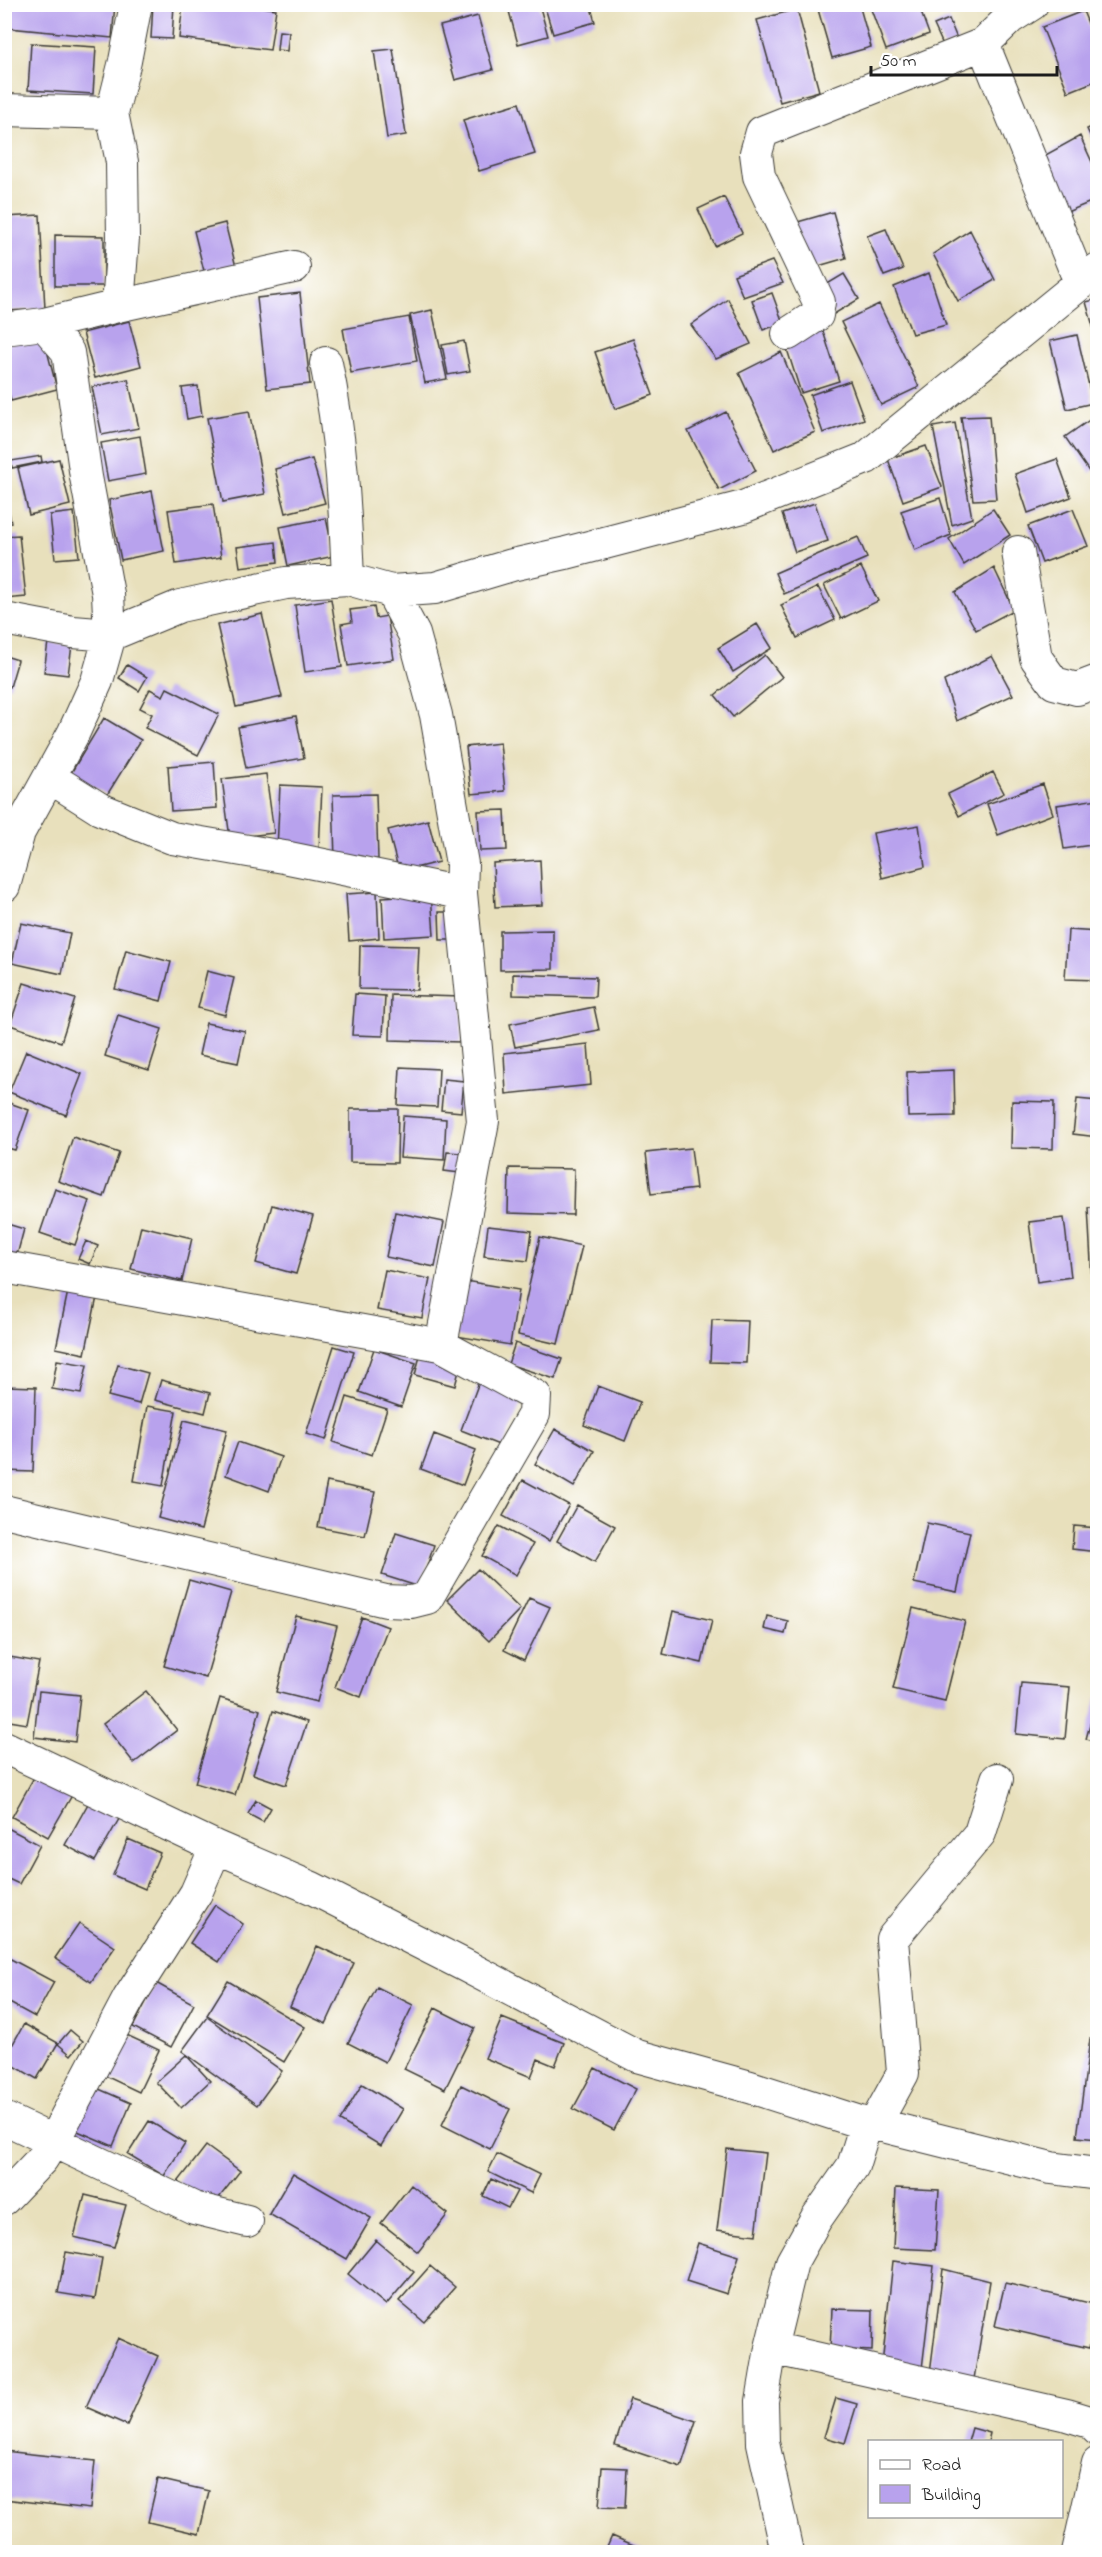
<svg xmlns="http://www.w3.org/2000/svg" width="1102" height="2557" font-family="'Indie Flower',sans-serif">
	<rect width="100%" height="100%" fill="#fff"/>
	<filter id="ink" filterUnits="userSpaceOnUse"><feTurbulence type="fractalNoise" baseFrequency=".0167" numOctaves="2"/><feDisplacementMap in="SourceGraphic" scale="12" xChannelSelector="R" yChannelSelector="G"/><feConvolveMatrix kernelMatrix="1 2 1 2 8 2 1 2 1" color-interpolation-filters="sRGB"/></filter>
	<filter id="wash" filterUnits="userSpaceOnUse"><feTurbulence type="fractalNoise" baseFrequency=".008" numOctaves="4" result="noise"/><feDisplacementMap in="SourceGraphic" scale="24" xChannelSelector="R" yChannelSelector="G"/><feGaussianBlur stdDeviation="1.35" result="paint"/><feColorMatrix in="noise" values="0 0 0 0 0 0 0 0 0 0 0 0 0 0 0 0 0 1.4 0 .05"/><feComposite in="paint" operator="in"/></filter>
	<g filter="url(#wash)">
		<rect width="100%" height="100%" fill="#e8e0bc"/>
		<g id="blocks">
			<path fill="#b8a2ed" d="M11,4H115L112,38L9,28Z
				M153,4H174L172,39L151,38Z
				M183,4H237L276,9L270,50L179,38Z
				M507,4H539L548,36L518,44Z
				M544,4H590L595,22L553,34Z
				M823,4H859L871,47L832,58L817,6Z
				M869,4H918L929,34L886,50Z
				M928,4H949V5L931,12Z
				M797,9L819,91L780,102L757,20Z
				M1083,11L1098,48V80L1068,92L1042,27Z
				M478,16L493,70L455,80L440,26Z
				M949,19L958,41L944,47L934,25Z
				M279,31L289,32L287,51L277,50Z
				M31,43L96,47L93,94L28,90Z
				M393,49L406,135L387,138L374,51Z
				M519,103L535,154L479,171L463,120Z
				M1098,124V152L1087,129Z
				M1080,136L1098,175V199L1067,212L1042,157Z
				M724,197L742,233L715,246L698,209Z
				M833,212L846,258L808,269L794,223Z
				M40,215L45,309L6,311L4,217Z
				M225,223L236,267L205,275L194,231Z
				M886,229L903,269L884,276L867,236Z
				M970,230L995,280L958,301L933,254Z
				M55,235L104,236V286H55Z
				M772,261L783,283L743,297L734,275Z
				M929,273L946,325L912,334L894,287Z
				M844,274L859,299L834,314L819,289Z
				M300,293L310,384L267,389L257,298Z
				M772,293L783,323L763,330L752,300Z
				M728,299L751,344L716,359L691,325Z
				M1098,299V340H1097L1086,302Z
				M879,304L919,387L881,405L841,322Z
				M432,310L447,379L425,383L410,315Z
				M409,317L417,361L351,373L343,329Z
				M129,321L141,366L95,378L83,333Z
				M823,331L839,381L801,393L785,343Z
				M43,335L57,389L11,401L4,375V345Z
				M1077,335L1093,403L1067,409L1050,341Z
				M633,339L653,395L615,409L595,352Z
				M464,341L470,371L448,375L442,345Z
				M781,352L815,432L774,450L739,373Z
				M128,379L139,428L102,435L92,387Z
				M850,381L864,419L823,433L810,395Z
				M198,386L202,416L187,419L182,388Z
				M249,411L265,494L223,502L207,418Z
				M726,412L756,471L719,490L688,431Z
				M989,416L996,499L973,500L961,417Z
				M1091,419L1098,429V467L1090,473L1065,437Z
				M955,423L972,518L952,525L933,427Z
				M140,436L146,474L108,481L101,443Z
				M926,446L942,487L903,501L888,459Z
				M41,456L42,462L12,468L11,461Z
				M59,459L70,505L29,515L18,468Z
				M312,459L325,503L286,513L275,469Z
				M1057,459L1071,497L1028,513L1015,474Z
				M4,481L11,523L4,524Z
				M152,491L164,551L121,560L109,500Z
				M940,498L951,535L915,550L901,511Z
				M815,503L828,541L795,552L782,514Z
				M213,504L221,557L176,564L168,510Z
				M993,509L1010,535L964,565L949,539Z
				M1073,509L1088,546L1042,563L1028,526Z
				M74,512L79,557L55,559L50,515Z
				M326,518L334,556L288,566L280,527Z
				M19,535L26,597L4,599V536Z
				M858,537L867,558L784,594L775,573Z
				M276,542L278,562L240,567L237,547Z
				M861,567L878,601L841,619L824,585Z
				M994,568L1014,610L976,630L955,592Z
				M818,587L835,620L797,638L781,605Z
				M331,599L342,667L305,672L295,605Z
				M374,607L376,618L387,616L394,659L348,666L341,624L352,622L350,610Z
				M262,614L282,697L236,707L217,625Z
				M757,624L772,648L733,672L718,648Z
				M48,642L72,645L68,675L44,672Z
				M4,647L8,648L5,656L18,660L10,687L4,685Z
				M765,655L782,677L733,717L715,695Z
				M992,656L1013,695L957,721L944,681Z
				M127,665L147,677L139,691L119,678Z
				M167,688L219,714L198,755L145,728L152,714L140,708L150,689L163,696Z
				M296,716L304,758L246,768L238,727Z
				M104,718L141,740L107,795L71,773Z
				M500,743L505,791L471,794L466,747Z
				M214,762L217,808L171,811L168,766Z
				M993,772L1004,793L959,816L948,794Z
				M266,774L274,833L230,838L222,779Z
				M1043,784L1053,814L998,835L987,804Z
				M280,785L322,787L319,851L277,849Z
				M376,794L378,859L335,860L333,795Z
				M1098,799V844L1064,849L1057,805Z
				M505,810L507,850L480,851L478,811Z
				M428,820L439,862L399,872L388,830Z
				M919,825L925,867L882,878L873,833Z
				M540,860L542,905L495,907L493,863Z
				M377,892L379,938L349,941L346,894Z
				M431,894L434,935L384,938L382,897Z
				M439,912H456V940H440Z
				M21,923L70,933L62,974L12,963Z
				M553,930V969L500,970V931Z
				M1068,930L1098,932V980L1065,979Z
				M360,945L419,946L417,990L359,989Z
				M126,950L171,962L161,1001L115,989Z
				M207,971L234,978L225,1015L198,1008Z
				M513,974L596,977L595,997L513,995Z
				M24,983L75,999L61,1042L10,1025Z
				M355,994L385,996L383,1036L352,1035Z
				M391,995L462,997L461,1042L390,1040Z
				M594,1007L599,1030L515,1047L510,1024Z
				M118,1015L162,1029L149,1070L105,1056Z
				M206,1023L245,1031L238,1063L199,1055Z
				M588,1044L591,1085L506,1094L504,1053Z
				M26,1051L82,1074L66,1115L9,1092Z
				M400,1067L439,1069L437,1107L398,1105Z
				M954,1070L955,1116L908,1117L907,1072Z
				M444,1079L464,1081L461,1112L441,1110Z
				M1077,1099L1098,1101V1137L1073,1134Z
				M4,1101L29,1110L15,1150L4,1147Z
				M1012,1101L1054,1102L1053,1149L1011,1148Z
				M350,1109H398L397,1163L350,1162Z
				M403,1116L446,1119L444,1160L400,1157Z
				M73,1137L119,1153L104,1197L58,1181Z
				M691,1148L696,1189L651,1194L646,1153Z
				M447,1152L462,1153L460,1173L444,1171Z
				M509,1168L574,1169L573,1215L508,1213Z
				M55,1189L90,1201L75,1245L40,1233Z
				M272,1205L313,1216L296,1274L256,1263Z
				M1098,1206V1281H1092L1088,1207Z
				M395,1212L444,1222L435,1267L386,1257Z
				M1064,1218L1071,1277L1037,1282L1029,1222Z
				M4,1223L24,1229L16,1259L4,1256Z
				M141,1226L192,1238L182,1281L131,1269Z
				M488,1226L532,1231L528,1261L484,1256Z
				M540,1237L582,1246L558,1344L518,1335Z
				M86,1241L98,1246L90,1264L78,1259Z
				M385,1270L430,1279L422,1318L377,1310Z
				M465,1281L519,1290L510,1345L456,1336Z
				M68,1291L97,1297L85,1354L56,1348Z
				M712,1320L748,1321L746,1363L710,1362Z
				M515,1343L562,1359L555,1379L508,1364Z
				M334,1346L354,1352L326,1440L306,1434Z
				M374,1349L416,1363L401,1407L359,1392Z
				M420,1356L460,1367L455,1386L415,1375Z
				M57,1360L87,1365L81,1394L52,1389Z
				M118,1365L148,1373L139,1404L108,1396Z
				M161,1380L210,1393L205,1413L155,1400Z
				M479,1382L523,1398L504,1447L461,1430Z
				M5,1386L36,1387L33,1472L5,1471Z
				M598,1386L640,1402L625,1441L584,1425Z
				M347,1397L387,1409L372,1455L333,1442Z
				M147,1406L176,1411L163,1486L134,1481Z
				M184,1420L227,1430L201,1530L158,1518Z
				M555,1429L594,1451L574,1487L535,1464Z
				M434,1434L476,1450L463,1485L421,1469Z
				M238,1442L281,1457L269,1491L226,1475Z
				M523,1480L569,1505L549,1541L503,1516Z
				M327,1482L375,1492L365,1536L318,1527Z
				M577,1505L615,1526L595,1562L557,1541Z
				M927,1523L970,1532L957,1592L914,1583Z
				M499,1526L533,1544L516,1575L482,1556Z
				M1074,1526L1098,1528V1552L1072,1549Z
				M396,1533L434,1545L420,1587L382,1575Z
				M478,1569L520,1609L489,1641L447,1600Z
				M189,1580L231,1592L206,1678L164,1666Z
				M529,1598L550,1607L524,1660L504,1650Z
				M913,1608L965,1621L945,1701L893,1689Z
				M673,1611L712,1620L702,1663L663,1654Z
				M296,1616L337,1626L317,1702L276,1692Z
				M767,1616L788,1621L785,1634L764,1629Z
				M362,1617L388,1627L361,1697L335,1687Z
				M4,1656L39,1662L27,1724L4,1720Z
				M1021,1683L1070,1687L1065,1739L1016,1734Z
				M39,1691L80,1695L75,1742L34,1737Z
				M146,1691L177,1730L134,1763L103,1724Z
				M220,1698L260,1710L235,1795L195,1783Z
				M1097,1698H1098V1742L1086,1739Z
				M273,1711L307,1722L286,1785L253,1774Z
				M38,1770L75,1790L48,1837L12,1817Z
				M256,1800L271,1808L263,1822L248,1814Z
				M89,1802L119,1819L95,1861L65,1845Z
				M4,1826L40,1845L19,1884L4,1877Z
				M128,1839L160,1853L145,1889L113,1875Z
				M215,1905L243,1924L219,1962L190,1943Z
				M79,1923L115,1947L91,1982L55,1958Z
				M317,1946L354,1963L326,2024L290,2007Z
				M7,1957L54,1982L35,2017L4,2000V1962Z
				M228,1981L305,2027L284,2062L207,2015Z
				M156,1983L194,2004L171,2047L133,2027Z
				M377,1987L413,2005L385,2062L348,2043Z
				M435,2008L475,2028L445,2089L404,2069Z
				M207,2017L282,2071L257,2105L182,2051Z
				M502,2018L564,2043L555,2066L538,2059L531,2077L485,2058Z
				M24,2024L58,2043L37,2079L4,2060Z
				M70,2030L83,2041L71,2055L58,2044Z
				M118,2031L159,2050L139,2092L99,2073Z
				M1090,2039L1098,2040V2139L1077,2137Z
				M186,2055L210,2081L181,2108L156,2082Z
				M595,2068L636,2089L614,2130L573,2109Z
				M362,2084L403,2109L381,2146L340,2121Z
				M461,2085L510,2109L490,2149L442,2125Z
				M92,2086L131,2103L113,2146L73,2129Z
				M149,2121L185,2143L164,2176L128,2154Z
				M206,2146L240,2171L211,2208L178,2182Z
				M727,2149L766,2153L756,2235L717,2230Z
				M497,2154L540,2175L531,2193L488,2172Z
				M293,2173L371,2218L347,2259L269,2214Z
				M491,2179L517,2191L508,2208L483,2196Z
				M411,2185L448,2214L418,2252L381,2223Z
				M896,2188L939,2190L935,2250L893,2248Z
				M85,2195L126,2205L114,2247L74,2237Z
				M376,2240L414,2272L386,2305L348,2274Z
				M698,2243L739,2256L727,2294L686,2281Z
				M66,2252L102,2258L95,2299L58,2293Z
				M893,2261L934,2266L922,2369L882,2365Z
				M430,2266L455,2287L424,2322L399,2301Z
				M943,2269L990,2281L973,2385L930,2373Z
				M1005,2283L1098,2305L1089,2348L995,2326Z
				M832,2309L873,2310L872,2351L830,2349Z
				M118,2338L158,2356L127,2425L86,2407Z
				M836,2398L857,2404L845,2443L824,2437Z
				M630,2399L696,2421L681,2467L615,2445Z
				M972,2428L990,2433L988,2442H968Z
				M4,2451L95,2461L90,2509L4,2499Z
				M602,2467L627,2468L625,2508L599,2507Z
				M158,2479L209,2491L199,2534L148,2522Z
				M612,2536L650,2552H605Z"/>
		</g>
	</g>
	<g filter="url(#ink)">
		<use href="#blocks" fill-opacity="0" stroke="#3b3934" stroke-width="1.5"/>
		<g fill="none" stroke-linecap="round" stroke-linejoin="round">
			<g stroke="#3b3934" stroke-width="34">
				<path id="minor" d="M1032,4L1010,18L983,44L1080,282
					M4,110L112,113L122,162L123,238L118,306L44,324L4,329
					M112,113L125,61L136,4
					M118,306L294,267
					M788,334L817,315L819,302L759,176L756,153L762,132L983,44
					M1018,552L1036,658L1054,683L1077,689L1098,681
					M348,579L391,591L435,588L512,565L566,553L743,507L866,458L1098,269
					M391,591L414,634L436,715L462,864L461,893
					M4,619L73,632L110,635L108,594L86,477L68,352L44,324
					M51,778L100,809L172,838L284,857L461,893L483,1121L441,1345
					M4,886L19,832L73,734L97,681L110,635L180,606L286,583L348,579C345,506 341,435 326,363
					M4,1267L441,1345L535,1396L534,1414L427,1598L411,1602L386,1601L4,1511
					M4,1747L216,1847L312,1888L464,1965L637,2056L750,2087L866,2124H875L1051,2168L1098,2174
					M4,2118L194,2208L247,2221
					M875,2124L903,2073L892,1939L980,1833L997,1779
					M4,2199L42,2159L54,2140L129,1998L196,1893L216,1847
					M771,2348L1067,2415L1090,2422L1098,2430
					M787,2552L763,2443L762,2401L771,2348L792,2262L816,2219L853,2166L866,2124
					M1078,2552L1098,2463"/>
			</g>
			<use href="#minor" stroke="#fff" stroke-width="32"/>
		</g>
	</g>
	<rect width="1102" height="2557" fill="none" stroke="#fff" stroke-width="24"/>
	<rect x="868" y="2440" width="195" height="78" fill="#ffffff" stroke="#a4a4a4" stroke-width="1.5"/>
	<rect x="880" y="2460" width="30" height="9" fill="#ffffff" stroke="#a4a4a4" stroke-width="1.5"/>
	<text x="922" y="2470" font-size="18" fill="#1c1c1c">Road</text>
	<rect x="880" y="2485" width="30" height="18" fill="#b8a2ed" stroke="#a4a4a4" stroke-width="1.5"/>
	<text x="922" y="2500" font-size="18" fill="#1c1c1c">Building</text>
	<path d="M871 66v9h186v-9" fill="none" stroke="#1c1c1c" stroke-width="3"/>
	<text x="880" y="66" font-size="18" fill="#1c1c1c" stroke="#ffffff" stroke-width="4.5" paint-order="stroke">50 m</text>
</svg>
